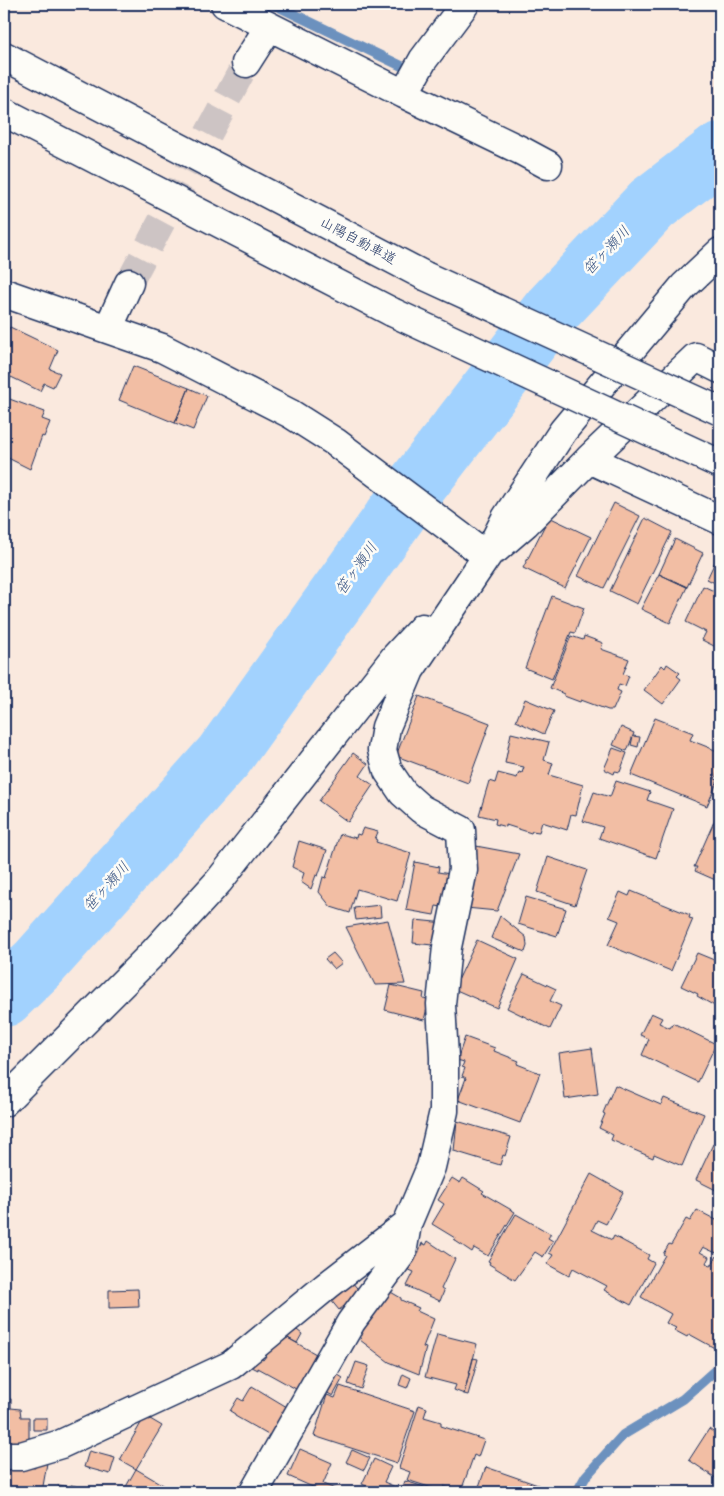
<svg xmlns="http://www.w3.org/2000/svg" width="724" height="1496" font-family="Kalam,'Klee One',sans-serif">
	<rect width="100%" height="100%" fill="#fae9de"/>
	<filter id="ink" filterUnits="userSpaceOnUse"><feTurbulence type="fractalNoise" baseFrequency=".02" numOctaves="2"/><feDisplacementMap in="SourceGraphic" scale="10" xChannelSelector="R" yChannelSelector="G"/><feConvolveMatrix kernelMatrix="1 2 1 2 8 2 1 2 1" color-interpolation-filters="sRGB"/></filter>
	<g filter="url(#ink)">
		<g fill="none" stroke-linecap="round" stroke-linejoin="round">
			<path stroke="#6c91be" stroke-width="10" d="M273,4L414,72
				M577,1492L586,1476L623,1435L683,1399L720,1366"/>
			<path stroke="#a2d2fe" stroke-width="60" d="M4,997L39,963L224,756L415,488L551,311L652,204L720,152"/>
		</g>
		<path fill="#f2bea4" stroke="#1b2f5e" d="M10,327L58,350L50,369L60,373L53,387L44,383L40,391L11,377L4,393V336H5Z
			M133,366L189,388L175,423L119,400Z
			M189,388L207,396L193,430L175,423Z
			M4,397L45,412L42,419L50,422L44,437L42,436L30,469L4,456Z
			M614,503L640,516L604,588L578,576Z
			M549,517L591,537L565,588L523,568Z
			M645,518L672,532L637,604L610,591Z
			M675,539L703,553L687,587L659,574Z
			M720,551V583L719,585L707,579Z
			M659,574L687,587L670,623L641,609Z
			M703,586L714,591L717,586L720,588V649L702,640L706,632L686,622Z
			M552,596L584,608L575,633L571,632L552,679L525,668Z
			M571,636L583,640L584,636L603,643L601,649L629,659L623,674L629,676L625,686L619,684L617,690L621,692L613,710H608L581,700L580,702L564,696V694L550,688Z
			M667,664L680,673L677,676L681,679L663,704L644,690L662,665L665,668Z
			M419,696L490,723L468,783L396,756Z
			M525,699L554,711L544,734L516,721Z
			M655,718L693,733L690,740L720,752V767L715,779L718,780L707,806L631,775Z
			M621,727L634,733L627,751L613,745Z
			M511,733L549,742L544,760L553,763L549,775L583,785L576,815L571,814L567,830L542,822L539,832L532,831L531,833L506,825V827L495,824L496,819L479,815L489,781L495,783L498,773L517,778L519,772L522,773L524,767L505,763Z
			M633,736L640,737L638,747L631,745Z
			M613,748L627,753L620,772L615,771L614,774L604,769Z
			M353,753L368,764L360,776L373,785L348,822L319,801Z
			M616,781L650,792L647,800L673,809L656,858L599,838L603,827L583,821L594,792L610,797Z
			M720,808V882L695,871L697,867H694Z
			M363,828L378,832L375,839L377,840L376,842L411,853L397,901L357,889L350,913L331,907L319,892L323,877L326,878L340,834L356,838L357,834L360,835Z
			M299,841L327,850L318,876L316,875L311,889L301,882L304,873L292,867Z
			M476,846L519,854L497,911L466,908Z
			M548,857L587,870L575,905L537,892Z
			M415,862L439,867L438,872L450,874L442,907L436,906L434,915L406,910Z
			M631,891L690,915L689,918L693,919L671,971L608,945L619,921L609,917L620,892L629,896Z
			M526,897L566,909L557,936L518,924Z
			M380,905L381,917L356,920L354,908Z
			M500,916L526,937L527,946L525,952L491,938Z
			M388,920L405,984L375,985L346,927Z
			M415,920L445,923L442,946L413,943Z
			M477,940L518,959L497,1008L454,989Z
			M720,949V1009L697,996L698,994L681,986L697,953L714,960Z
			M333,953L342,963L334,969L325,959Z
			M524,974L556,989L550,1001L561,1006L550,1029L507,1008Z
			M391,985L424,993L423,999L429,1000L424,1020L385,1010Z
			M651,1013L662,1018L659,1023L670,1028L673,1023L716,1044L698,1082L642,1055L649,1039L640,1035Z
			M465,1037L495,1048L494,1051L519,1061L517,1064L540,1073L520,1123L458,1100L466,1078L462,1076L465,1068L462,1067L464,1062L457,1060Z
			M592,1048L598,1094L565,1099L559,1053Z
			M615,1085L661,1105L664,1098L704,1114L682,1166L654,1154L653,1158L611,1140L613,1135L599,1128L605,1114L603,1113Z
			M457,1121L511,1137L505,1156L503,1155L500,1165L454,1151Z
			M713,1144L720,1148V1192L696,1180Z
			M591,1174L623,1192L606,1224L597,1220L592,1230L612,1240L614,1236L649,1255L647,1259L654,1263L631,1305L604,1290L607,1286L573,1268L569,1276L547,1264L553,1255L549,1253Z
			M452,1178L460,1183L463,1178L484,1191L482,1193L515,1212L488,1256L474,1248L472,1252L454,1240L455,1238L432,1224L444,1204L438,1200Z
			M697,1210L720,1222V1246L716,1253L703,1247L700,1252L709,1257L706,1263L711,1266L717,1256L720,1258V1351L689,1334L687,1337L674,1330L676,1328L666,1323L671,1314L641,1297L665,1255L663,1254L669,1244L671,1245L686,1219L690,1221Z
			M516,1214L551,1234L548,1238L553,1241L543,1257L535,1252L515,1280L489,1264L490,1262L488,1261Z
			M428,1241L455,1259L441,1289L444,1291L440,1301L407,1286L414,1272L407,1269L413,1256L417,1257L422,1243L426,1245Z
			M352,1282L361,1293L339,1310L330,1299Z
			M138,1289L139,1307L109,1308V1290Z
			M389,1291L401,1298V1300L419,1308L417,1311L434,1319L423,1347L426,1348L419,1374L389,1362L360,1340L363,1333L359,1329Z
			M297,1330L302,1334L297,1343L286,1337Z
			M437,1334L477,1344L464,1394L454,1390L456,1385L425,1377Z
			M286,1337L316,1354L296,1389L258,1368V1370L252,1367L259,1358L263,1360L269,1352Z
			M473,1358L478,1359L468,1395L464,1394Z
			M356,1362L369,1366L361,1389L348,1384Z
			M335,1373L343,1378L333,1396L324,1391Z
			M403,1374L411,1378L407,1388L399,1385Z
			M252,1386L287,1407L270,1436L235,1416V1414L230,1411L238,1398L243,1401Z
			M340,1386L415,1411L397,1463L314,1436L327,1395L335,1398Z
			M4,1399H11V1408L20,1409L21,1417H29V1443L4,1442Z
			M419,1405L427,1408L424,1417L441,1422V1426L484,1440L478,1457L474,1455L461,1491L444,1486L442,1491L407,1480L410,1472L399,1468Z
			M145,1416L162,1426L136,1469L120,1460Z
			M33,1418H47V1430H33Z
			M709,1429L720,1437V1481L689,1460Z
			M300,1449L332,1463L323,1484L342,1492H316L317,1489L288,1476Z
			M352,1450L370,1458L364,1470L346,1462Z
			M89,1451L115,1458L110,1474L84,1467Z
			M374,1459L391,1467L384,1482L398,1488L397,1492H379L362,1484Z
			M36,1461L47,1463L42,1492H4V1463L35,1468Z
			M486,1467L558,1492H477Z
			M136,1469L175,1492H123Z
			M405,1481L440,1492H401Z
			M59,1485L70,1487L71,1485L101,1492H57Z"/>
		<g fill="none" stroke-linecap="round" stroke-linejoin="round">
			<path stroke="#cdc4c4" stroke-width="28" stroke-dasharray="28 14" stroke-linecap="butt" d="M129,283L246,63"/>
			<g stroke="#1b2f5e" stroke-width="31">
				<path id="minor" d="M225,4L404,94L423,60L465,4
					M246,63L269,27
					M404,94L522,151L548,165
					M4,293L162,348L291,414L335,442L487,556
					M108,329L129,283
					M589,459L696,357L720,369
					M496,549L526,523L589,459L720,520
					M4,1102L154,952L219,881L395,657L422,628
					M4,1456H21L61,1444L231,1365L328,1285L407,1224
					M254,1492L351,1322L402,1253L407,1224L431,1167L444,1111V1057L441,1004L447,947L463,870L461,830L421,809L403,793L388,771L382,750L386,727L410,670L487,556L506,518L563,431L684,286L720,252"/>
			</g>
			<g stroke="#1b2f5e" stroke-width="31">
				<path id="motorway" d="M4,56L425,276
					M4,112L392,312"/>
			</g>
			<use href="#minor" stroke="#fdfcf7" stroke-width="28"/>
			<use href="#motorway" stroke="#fdfcf7" stroke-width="28"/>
			<g stroke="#1b2f5e" stroke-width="31" stroke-linecap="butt">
				<path id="motorway-bridge" d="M425,276L720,411
					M392,312L720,464"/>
			</g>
			<use href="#motorway-bridge" stroke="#fdfcf7" stroke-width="28"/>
		</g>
	</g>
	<g text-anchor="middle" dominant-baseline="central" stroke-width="5" stroke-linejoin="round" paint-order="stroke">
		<g font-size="14" fill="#1b2f5e" stroke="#fdfcf7">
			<text transform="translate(358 241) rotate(28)">山陽自動車道</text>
		</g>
		<g font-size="15" font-style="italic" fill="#3d5886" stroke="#fdfcf7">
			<text transform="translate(607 251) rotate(-47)">笹ヶ瀬川</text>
			<text transform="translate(357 569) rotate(-55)">笹ヶ瀬川</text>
			<text transform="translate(107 887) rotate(-48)">笹ヶ瀬川</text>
		</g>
	</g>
	<rect width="724" height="1496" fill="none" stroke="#fdfcf7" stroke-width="20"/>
	<rect x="10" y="10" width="704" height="1476" fill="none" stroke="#1b2f5e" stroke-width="2" filter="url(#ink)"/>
</svg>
